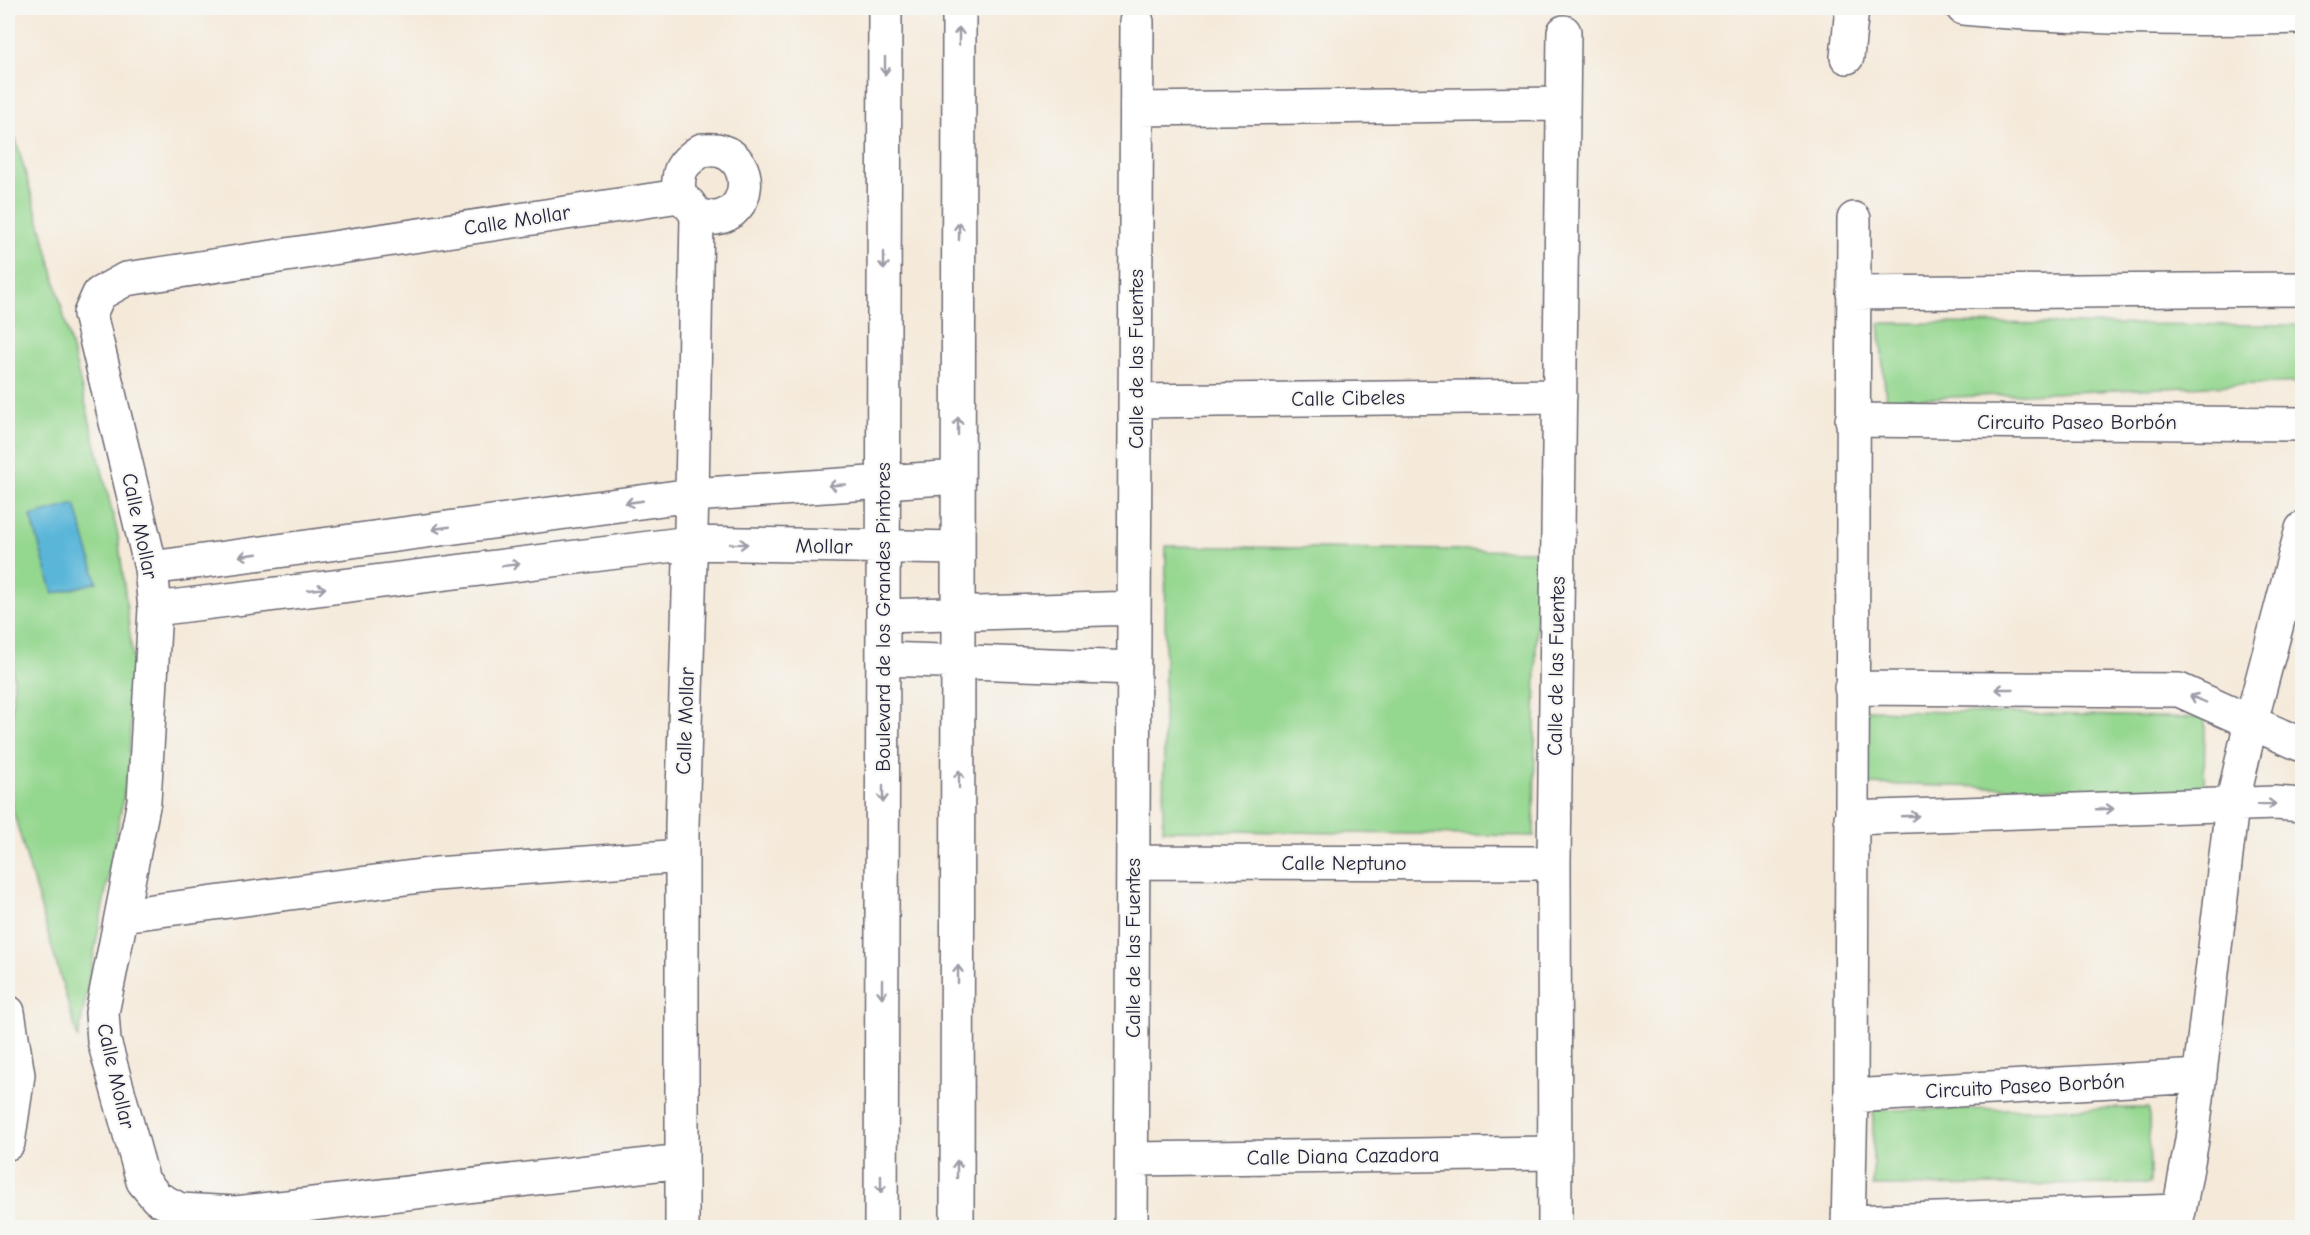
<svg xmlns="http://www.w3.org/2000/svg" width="2310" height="1235" font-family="'Comic Neue',sans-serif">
	<rect width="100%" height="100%" fill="#f6f6f2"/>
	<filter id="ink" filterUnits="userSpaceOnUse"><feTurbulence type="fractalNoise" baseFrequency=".0167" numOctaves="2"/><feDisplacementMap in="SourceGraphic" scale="12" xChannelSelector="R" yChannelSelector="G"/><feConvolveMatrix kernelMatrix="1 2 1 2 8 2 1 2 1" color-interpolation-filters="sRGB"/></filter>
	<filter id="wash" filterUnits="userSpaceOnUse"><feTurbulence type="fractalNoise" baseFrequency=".008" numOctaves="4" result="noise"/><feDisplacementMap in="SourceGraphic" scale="24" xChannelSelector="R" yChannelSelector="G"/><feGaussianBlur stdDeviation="1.35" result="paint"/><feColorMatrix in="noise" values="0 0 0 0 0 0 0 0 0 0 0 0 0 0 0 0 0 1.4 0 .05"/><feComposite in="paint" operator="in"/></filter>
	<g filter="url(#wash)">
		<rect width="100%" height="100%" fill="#f5eada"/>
		<path fill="#94d78f" stroke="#5b7c65" stroke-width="1.5" d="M15,137L48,252L118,535L134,668L128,773L78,1039L8,793V756L14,682L8,635V139Z
			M1879,323L2297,325L2302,326V377L2301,382L1886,400Z
			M1166,546L1537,551L1534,836L1163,830Z
			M1866,710L2205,718L2204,792L1865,784Z
			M2149,1108L2150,1184L1873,1186V1110Z"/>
		<path fill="#5ab6d8" stroke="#3e6c8a" stroke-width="1.5" d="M75,504L97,582L53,594L31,516Z"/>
	</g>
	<g filter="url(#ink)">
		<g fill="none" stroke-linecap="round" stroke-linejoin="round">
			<g stroke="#6c6873" stroke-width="36">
				<path id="street" d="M1963,8C2076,19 2190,20 2302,17
					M1847,57L1852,8
					M1137,109L1563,104
					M702,150C707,150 715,149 721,151C755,161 751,213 716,218C710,218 703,216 697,215L689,204L679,196C677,171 680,164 702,150Z
					M679,196L126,279L99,294L90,314L151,568L155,609L144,801L102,1013L104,1041L143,1181L157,1198L180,1210L236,1213L682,1161
					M1853,293L2302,289
					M1136,401L1560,396
					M1852,420L2302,424
					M151,568L692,495L958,477
					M155,609L690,543L958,548
					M884,616L1134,608
					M884,659L1134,668
					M1851,688L2179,690L2302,745
					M1851,818L2275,803L2302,805
					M1133,862L1554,863
					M122,915L436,874L682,856
					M8,1012L18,1075L8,1143
					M1851,1096L2200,1076
					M1132,1159L1555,1153
					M1848,1222L2179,1211
					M682,1228V825L692,495L697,215
					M881,1228L885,8
					M957,1228C959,821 958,414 959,8
					M1131,1228L1137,22
					M1555,1228L1554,863L1564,32
					M1848,1228L1851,1096L1854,219
					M2174,1228L2179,1211L2192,1140L2232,805L2251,722L2302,529"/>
			</g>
			<use href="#street" stroke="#fff" stroke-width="33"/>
		</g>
		<defs><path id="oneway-shaft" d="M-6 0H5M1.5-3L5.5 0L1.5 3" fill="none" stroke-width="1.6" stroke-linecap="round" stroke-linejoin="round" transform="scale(1.5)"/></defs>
		<g stroke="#9c9ca7">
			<use href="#oneway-shaft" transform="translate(959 36) rotate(-90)"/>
			<use href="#oneway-shaft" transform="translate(885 66) rotate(90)"/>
			<use href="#oneway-shaft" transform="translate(959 231) rotate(-90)"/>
			<use href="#oneway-shaft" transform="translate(884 261) rotate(90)"/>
			<use href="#oneway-shaft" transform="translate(958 426) rotate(-90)"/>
			<use href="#oneway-shaft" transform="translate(837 485) rotate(176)"/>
			<use href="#oneway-shaft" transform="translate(634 502) rotate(172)"/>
			<use href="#oneway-shaft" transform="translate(441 528) rotate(172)"/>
			<use href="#oneway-shaft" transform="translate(739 544) rotate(1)"/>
			<use href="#oneway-shaft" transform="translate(248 555) rotate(172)"/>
			<use href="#oneway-shaft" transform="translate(511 565) rotate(-7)"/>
			<use href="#oneway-shaft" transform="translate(317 589) rotate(-7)"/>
			<use href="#oneway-shaft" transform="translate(2004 689) rotate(-180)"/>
			<use href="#oneway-shaft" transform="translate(2198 699) rotate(-157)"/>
			<use href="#oneway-shaft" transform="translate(959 779) rotate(-90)"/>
			<use href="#oneway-shaft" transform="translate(883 794) rotate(90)"/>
			<use href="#oneway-shaft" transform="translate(2267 804) rotate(-1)"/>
			<use href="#oneway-shaft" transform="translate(2105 809) rotate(-2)"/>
			<use href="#oneway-shaft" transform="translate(1910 816) rotate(-2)"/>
			<use href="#oneway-shaft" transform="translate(958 974) rotate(-90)"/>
			<use href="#oneway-shaft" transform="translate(882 989) rotate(90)"/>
			<use href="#oneway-shaft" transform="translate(957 1169) rotate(-90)"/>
			<use href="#oneway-shaft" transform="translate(881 1184) rotate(90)"/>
		</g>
	</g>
	<g text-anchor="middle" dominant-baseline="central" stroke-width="4.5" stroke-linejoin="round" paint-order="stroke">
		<g font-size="21" fill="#22223b" stroke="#f6f6f2">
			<text transform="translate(517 220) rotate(-9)">Calle Mollar</text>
			<text transform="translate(1136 359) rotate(-90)">Calle de las Fuentes</text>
			<text transform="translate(1348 398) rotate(-1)">Calle Cibeles</text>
			<text x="2077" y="422">Circuito Paseo Borbón</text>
			<text transform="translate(140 526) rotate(78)">Calle Mollar</text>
			<text transform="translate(824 546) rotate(1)">Mollar</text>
			<text transform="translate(883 617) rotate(-90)">Boulevard de los Grandes Pintores</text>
			<text transform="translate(1556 666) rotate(-89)">Calle de las Fuentes</text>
			<text transform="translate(685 721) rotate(-88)">Calle Mollar</text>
			<text x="1344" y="863">Calle Neptuno</text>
			<text transform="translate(1133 948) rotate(-90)">Calle de las Fuentes</text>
			<text transform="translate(116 1076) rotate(77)">Calle Mollar</text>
			<text transform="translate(2025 1086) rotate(-3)">Circuito Paseo Borbón</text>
			<text transform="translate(1343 1156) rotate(-1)">Calle Diana Cazadora</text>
		</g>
	</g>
	<rect width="2310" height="1235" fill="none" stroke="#f6f6f2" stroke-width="30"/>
</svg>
